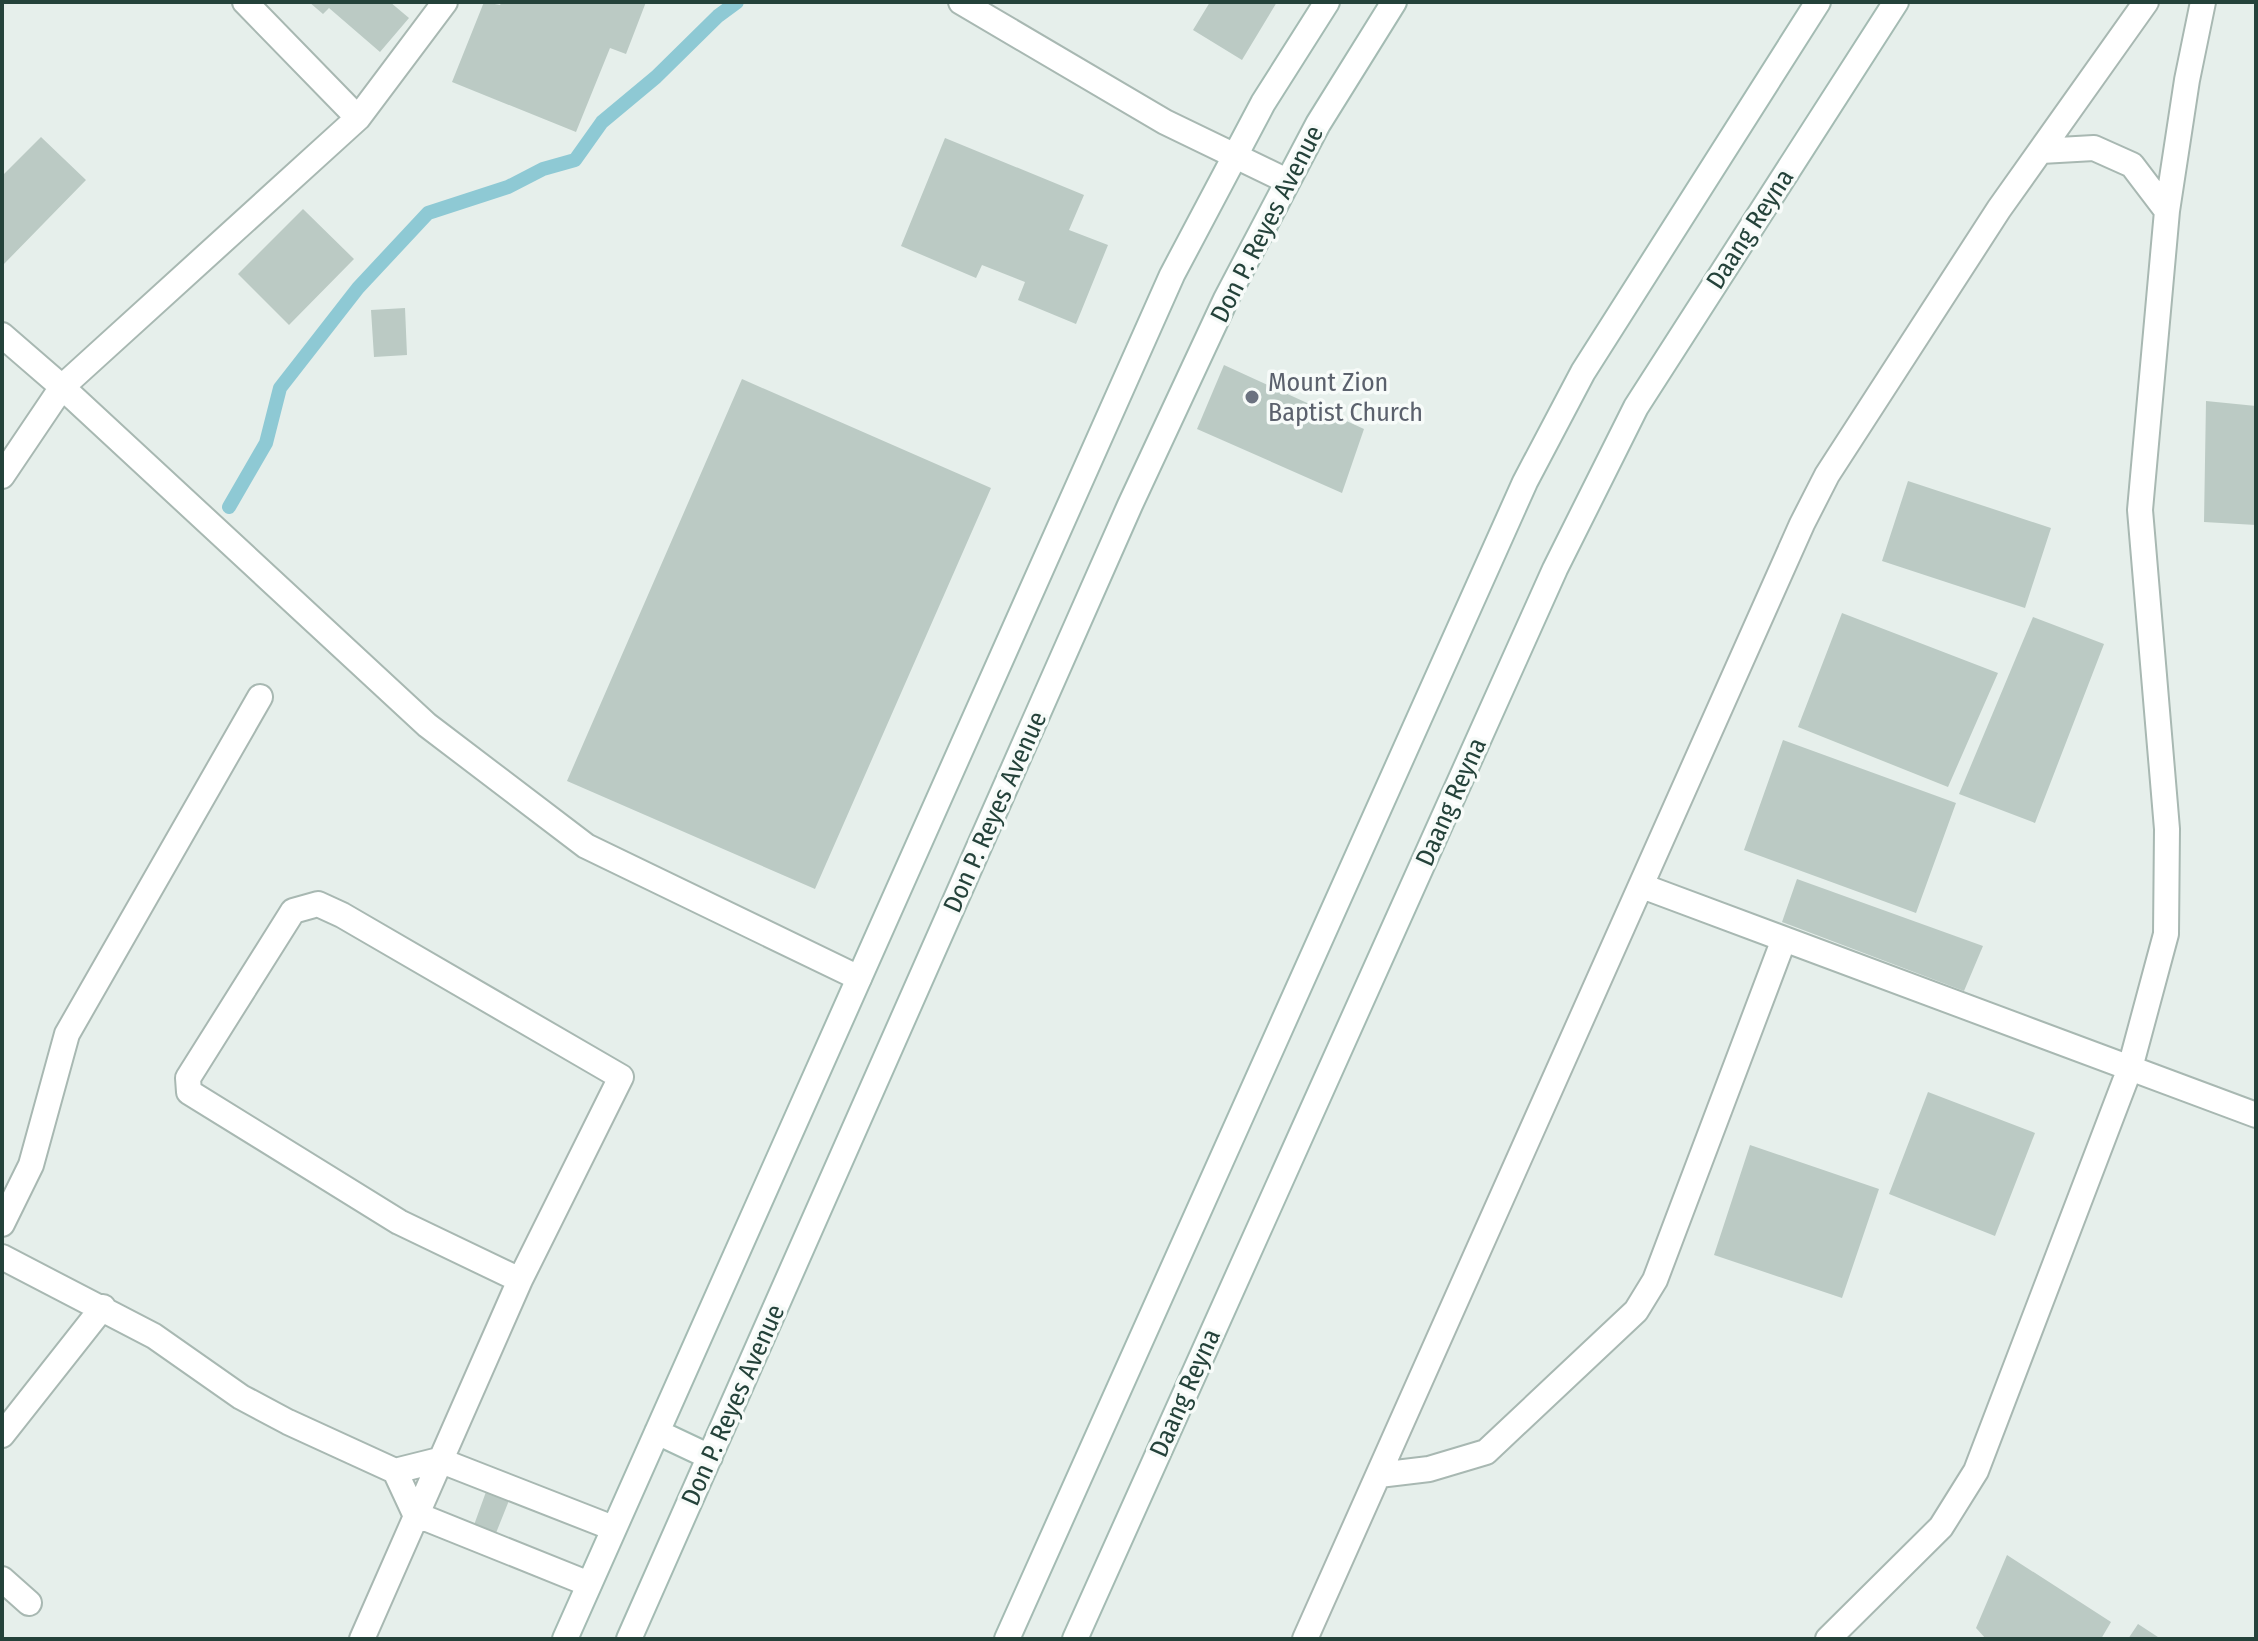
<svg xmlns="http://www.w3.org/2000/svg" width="2258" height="1641" font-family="'Fira Sans Condensed',sans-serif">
	<rect width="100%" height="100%" fill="#e6efeb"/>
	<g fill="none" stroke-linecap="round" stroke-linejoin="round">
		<path stroke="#8ec9d4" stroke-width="14" d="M229,507L266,443L280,388L358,288L428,213L508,187L543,169L575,160L602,122L656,77L718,16L737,2"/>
	</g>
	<path fill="#bbcac4" d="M309,2H390L409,18L380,52L329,8L323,14Z
		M484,2L500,5L502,2H646L626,54L610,48L576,132L452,82Z
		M1210,2H1277L1242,60L1193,30Z
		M41,137L86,180L2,266V176Z
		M945,138L1084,195L1069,230L1108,245L1076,324L1018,300L1025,282L982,265L976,278L901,246Z
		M303,209L354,259L289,325L238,274Z
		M405,308L407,355L374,357L371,310Z
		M1224,365L1364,429L1342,493L1197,429Z
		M742,379L991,488L815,889L567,781Z
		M2206,401L2256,406V525L2204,522Z
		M1908,481L2051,528L2025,608L1882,561Z
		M1842,613L1998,673L1948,787L1798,727Z
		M2033,617L2104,644L2035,823L1959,794Z
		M1783,740L1956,803L1916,913L1744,850Z
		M1797,879L1983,946L1964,991L1782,922Z
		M1928,1092L2035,1133L1995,1236L1889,1194Z
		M1750,1145L1879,1189L1842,1298L1714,1255Z
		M487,1489L510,1498L496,1533L474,1525Z
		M2007,1555L2111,1622L2101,1639H1986L1976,1628Z
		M2138,1624L2161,1639H2128Z"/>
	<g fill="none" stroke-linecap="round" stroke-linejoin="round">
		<g stroke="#a8b8b2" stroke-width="28">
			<path id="street" d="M245,2L358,118
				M961,2L1165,122L1287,181
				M2041,151L2094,148L2132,165L2167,211
				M2,335L62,387L427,725L586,846L859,978
				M2,476L62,387L358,118L445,2
				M1642,886L2256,1115
				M2,1224L31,1165L67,1034L260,697
				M2,1257L154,1336L241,1397L288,1422L395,1471L439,1460L613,1528
				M2,1435L103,1307
				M395,1471L415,1514L589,1584
				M1379,1475L1429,1469L1486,1452L1636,1311L1655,1280L1784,939
				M2,1579L29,1603
				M362,1639L520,1280L621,1077L342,915L318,904L293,911L188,1078L189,1092L399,1222L520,1280
				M1305,1639L1802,524L1827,475L1999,209L2146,2
				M1828,1639L1941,1527L1976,1471L2130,1068L2166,934L2167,829L2140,510L2167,211L2187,80L2203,2"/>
		</g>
		<g stroke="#a4bbb3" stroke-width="28">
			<path id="secondary" d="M657,1432L710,1457
				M565,1639L1172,275L1263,103L1327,2
				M629,1639L1130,505L1226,299L1318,124L1394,2
				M1007,1639L1525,482L1583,372L1818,2
				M1075,1639L1555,569L1636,407L1896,2"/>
		</g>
		<use href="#street" stroke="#fff" stroke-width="24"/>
		<use href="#secondary" stroke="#fff" stroke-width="24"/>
	</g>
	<circle fill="#6b7280" stroke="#f7fbf9" stroke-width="3" cx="1252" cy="397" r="8"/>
	<g text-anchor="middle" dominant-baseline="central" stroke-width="7" stroke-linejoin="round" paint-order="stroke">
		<g font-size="26" fill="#24423a" stroke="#f7fbf9">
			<text transform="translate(1267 224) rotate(-63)">Don P. Reyes Avenue</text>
			<text transform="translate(1750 229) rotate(-57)">Daang Reyna</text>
			<text transform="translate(1451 802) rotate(-66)">Daang Reyna</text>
			<text transform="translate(995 812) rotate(-66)">Don P. Reyes Avenue</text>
			<text transform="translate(1185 1393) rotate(-66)">Daang Reyna</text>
			<text transform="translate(733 1405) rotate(-66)">Don P. Reyes Avenue</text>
		</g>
		<g font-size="26" fill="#5b616d" stroke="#f7fbf9" text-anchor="start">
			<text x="1268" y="382">Mount Zion<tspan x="1268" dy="30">Baptist Church</tspan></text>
		</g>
	</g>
	<rect width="2258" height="1641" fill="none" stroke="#24423a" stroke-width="8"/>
</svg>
